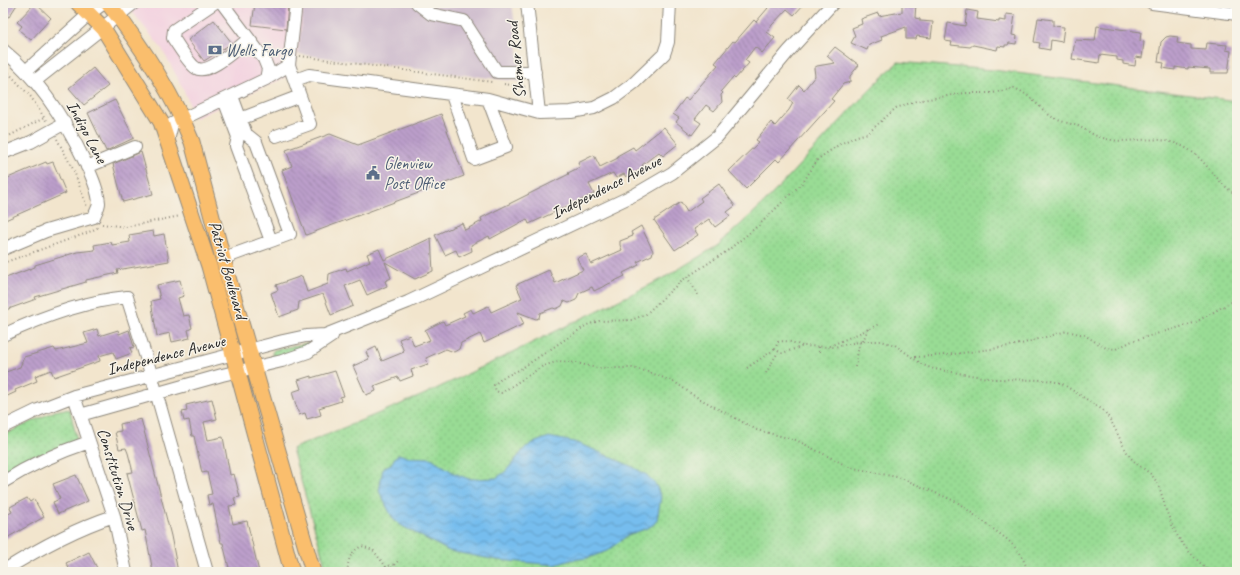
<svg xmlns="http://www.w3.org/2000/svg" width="1240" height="575" font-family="Caveat,sans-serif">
	<defs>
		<pattern id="grass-dots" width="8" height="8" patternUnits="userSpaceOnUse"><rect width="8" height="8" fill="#99dc94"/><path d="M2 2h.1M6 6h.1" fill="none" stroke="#84bd80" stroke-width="1.8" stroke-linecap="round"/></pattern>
		<pattern id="water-waves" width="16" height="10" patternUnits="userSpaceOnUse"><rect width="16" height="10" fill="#76bdee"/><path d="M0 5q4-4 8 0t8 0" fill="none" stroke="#619ac1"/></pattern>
		<pattern id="building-back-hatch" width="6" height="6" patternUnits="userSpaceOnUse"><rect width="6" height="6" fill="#bc9fcb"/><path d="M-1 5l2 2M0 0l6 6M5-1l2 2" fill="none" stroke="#9982a5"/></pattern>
	</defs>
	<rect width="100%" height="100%" fill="#f7f3e8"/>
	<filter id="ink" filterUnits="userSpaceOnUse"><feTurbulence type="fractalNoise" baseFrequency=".025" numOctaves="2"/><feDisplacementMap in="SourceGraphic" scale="8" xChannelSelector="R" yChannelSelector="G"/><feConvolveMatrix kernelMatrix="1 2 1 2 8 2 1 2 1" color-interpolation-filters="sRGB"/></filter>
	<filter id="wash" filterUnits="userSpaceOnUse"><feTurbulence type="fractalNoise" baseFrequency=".012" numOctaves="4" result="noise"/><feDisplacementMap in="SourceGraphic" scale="16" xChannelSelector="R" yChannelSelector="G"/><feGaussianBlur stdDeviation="0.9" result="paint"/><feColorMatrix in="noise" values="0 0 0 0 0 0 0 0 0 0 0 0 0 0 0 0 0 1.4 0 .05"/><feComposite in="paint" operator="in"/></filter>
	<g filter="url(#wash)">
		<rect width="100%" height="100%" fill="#f2e5cd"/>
		<path fill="#f3cfdf" d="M125,3H304L295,73L195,118L183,88L162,49Z"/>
		<path fill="#cfbdce" d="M304,3H512L522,82L298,54Z"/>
		<path fill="url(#grass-dots)" stroke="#628460" d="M898,62L993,70L1237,101V572H327L292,449L423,395L497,360L662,279L717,246L764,203L872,87Z
			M308,343L309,349L273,358L272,352L274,350Z
			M65,409L70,410L77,440L3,476V435L55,411Z"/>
		<path fill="url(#water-waves)" stroke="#50748c" d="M549,437L574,442L590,448L633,467L647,475L656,485L661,497L657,520L654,524L648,528L628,535L607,551L588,558L571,560L555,565L497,560L449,551L402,526L393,519L379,491L383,468L391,464L396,456L399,454L407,457L431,458L454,473L469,479L496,478L505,472L525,448L533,443Z"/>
		<g id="blocks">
			<path fill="url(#building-back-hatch)" d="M3,3H18L9,17L3,14Z
				M35,3L51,18L31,40L19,30L22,26L17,22Z
				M255,3H288L286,29L252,25Z
				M763,3H805L794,15L787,9L772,25L767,32L775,38L762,53L755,47L745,60L749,63L735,79L733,77L721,91L723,93L721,95L722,102L714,111L706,105L695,119L701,123L692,135L676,122L679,118L673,114L685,98L688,100L718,65L715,63L733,41L735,42L754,20L756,22L768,8Z
				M902,3H916L915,18L920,19V21L933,22L931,38L917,36L916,39H906V27L881,36L882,40L869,45L867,50L851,43L855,36L852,28L862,24L861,19L878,13L879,16L884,15L902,12Z
				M967,10L978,12L977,19L999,22V20L1006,21V14L1015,15L1012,35L1017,36L1016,44L1009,43L1008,45H1005V47L998,46L997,50L973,45L970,47L951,45L952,42L945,41L948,23L965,26Z
				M1038,18L1053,20V26L1064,27L1062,42L1051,40L1050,50L1039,48L1040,43L1034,42Z
				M214,20L232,43L204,61L188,40Z
				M1097,26L1141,32L1140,41L1144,42L1142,58L1136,57L1135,66L1123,64V61L1117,60V57L1100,55L1099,63L1072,59L1075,40L1095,41Z
				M1170,36L1178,37L1177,43L1191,45V49L1206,50L1207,43L1227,45L1226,50L1231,51L1228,73H1210V69L1188,67V69L1175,67V70L1163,68L1164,63L1158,62L1161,42L1166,37Z
				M835,47L859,65L850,76V82L843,84L831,99L834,101L779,162L776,159L746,189L729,171L759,142L756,140L771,122L775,126L789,110L793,103L788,99L799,85L804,90L815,76L814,68L817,66L835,63L827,56Z
				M93,68L108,86L84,105L69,88Z
				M115,100L134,138L106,151L88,113Z
				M441,114L464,176L306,235L282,170L292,166L286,150L330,134L358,145Z
				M664,127L678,144L663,156L659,152L642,165L644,168L626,177L624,174L616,178L613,173L589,184L594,194L529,224L527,219L490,239L489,236L471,245L472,251L459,257L456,250L445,255L435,235L462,223L465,230L482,221L481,218L569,174L568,173L580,167L578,163L594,155L600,167L618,158L617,156L633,147L635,150Z
				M141,152L153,194L123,202L113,164Z
				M46,162L47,164L53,162L66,193L3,221V180Z
				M719,184L735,206L727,212L730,216L715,227L709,219L694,229L698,235L675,250L654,220L681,202L687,212L702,201L700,198Z
				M641,226L653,251L652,255L637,262L639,265L623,273L625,276L594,291L592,287L579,293L576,300L569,303L564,301L562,306L556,309L553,308L540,313L539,318L536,319L518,312L524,324L484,343L480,334L461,343L459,349L454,352L446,349L426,358L428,364L411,370L413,376L400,381L398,377L374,386L376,391L366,395L353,366L369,359L366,352L376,347L382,361L404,352L399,339L410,335L414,346L430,340L425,330L443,321L445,325L465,316L463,313L471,309L473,313L488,306L491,312L522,298L516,285L549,270L555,283L583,270L577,258L586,254L591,264L622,250L620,245V241L633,236L631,232Z
				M153,231L154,236L164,234L169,261L117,270L118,273L86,280V282L35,297L36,299L3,311V279L35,267V265L77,252L95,250L94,245L111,242L112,245L130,242L129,235Z
				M431,238L433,271L415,279L385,262L391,278L385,281L387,286L367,295L360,280L345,286L353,306L331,315L323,294L299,302L298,310L279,317L271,293L278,290L276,285L302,276L307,292L328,284L329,274L346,268L347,271L370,261L367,254L379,249L384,260Z
				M180,280L184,296L178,298L183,316L189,315L192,328L188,330L190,338L172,342L170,333L157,336L151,301L160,299L157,285Z
				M97,329L99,336L118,330L119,334L129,330L134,347L130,348L132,353L116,359L113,352L99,356L100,361L54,377L51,370L35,376L37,381L15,390L16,392L3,398V373L20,367L24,357L54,348L56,351L88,343L84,333Z
				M335,371L344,396L340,397L341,401L319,408L321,415L307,419L305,413L299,415L292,392L301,389L298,380L311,376V378Z
				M212,399L217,419L204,422L208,440L223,437L230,475L234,474L240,497L234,498L236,505L229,506L233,524L247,521L259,572H230L223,543H221L213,504L209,505L207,495L212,494L207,472L202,473L194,436H192L189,420L184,421L182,412L187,411L186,405Z
				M141,419L171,536L178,572H153L145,530L142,531L127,473L133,472L128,453L126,448L119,449L115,432L121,431L120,424Z
				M76,475L88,501L58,514L53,502L60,499L53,484Z
				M27,498L30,502L34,499L44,517L3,540V517L12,512L10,507Z
				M89,552L99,572H71L66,563Z"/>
		</g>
	</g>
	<g filter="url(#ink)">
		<use href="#blocks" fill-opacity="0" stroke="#8e887c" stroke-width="1"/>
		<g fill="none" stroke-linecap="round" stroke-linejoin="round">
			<g stroke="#8e887c" stroke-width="14">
				<path id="minor" d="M214,3L174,30L173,38C178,45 189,64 196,68C209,76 239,46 249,39
					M417,3L431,14L464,21L497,72H535
					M527,3L539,113
					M1152,3L1237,14
					M3,50C40,80 65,120 85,162C91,174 98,189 99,203C99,207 95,213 94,217L46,231L3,249
					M26,71L89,14L104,3
					M266,79L289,65L296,3
					M295,80L309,75L488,99L539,113L571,112L594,108L614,98L634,83L664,54L668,42L670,3
					M35,81L134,3
					M452,95L474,159L506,147L488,99
					M224,100L238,137L236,146L271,241L290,234L256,142L246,134L232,96
					M240,119L300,96
					M276,136L310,124L289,65
					M168,141L172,124L266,79L268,69L264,59L222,3
					M3,153L31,142L65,123
					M87,167L135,147
					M224,258L271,241
					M3,335C42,317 84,301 127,297L149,367L207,572
					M74,396L114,516L126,572
					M80,415L222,375L282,361L308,352L332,336
					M3,427L38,410L74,396L283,341L306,336L325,335L408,302L636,194L672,173L717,137L788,52L833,3
					M3,482C30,465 59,452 89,442
					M3,571C38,549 74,529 114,516"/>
			</g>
			<g stroke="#8e887c" stroke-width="17">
				<path id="major" d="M78,3L103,28L161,122L209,266L292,572
					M108,3C141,45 172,92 192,142L229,281L313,572"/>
			</g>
			<path stroke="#8e887c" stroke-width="2" stroke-dasharray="1 3" stroke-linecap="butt" d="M300,56L492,82
				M3,67L31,97L47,122
				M3,76L8,71
				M504,84L526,87
				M3,139L44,118
				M57,139L74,171L87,207
				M102,224L126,227L180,216
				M3,263L87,233L99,227
				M687,277L698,295
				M863,341L868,329
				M802,346C793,342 787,340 778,342L775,349L782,353L804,346L834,347L863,341H881L895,345L923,365L934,369L994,379L1046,380L1061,383L1103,410C1115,424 1120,443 1131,458C1139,467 1150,471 1156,481C1161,489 1163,501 1166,510C1178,542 1185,549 1210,572
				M830,346L880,324
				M819,352V346
				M915,357L946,355L992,349L1021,344L1067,331L1084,335L1106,348L1116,349L1132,341L1194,323L1237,299
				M855,367L860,341
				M747,368L775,349
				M766,373L778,352
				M385,567L395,564
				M389,571L398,561
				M348,572C347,560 351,551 362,546L373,550L390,572
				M1029,572L1020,553L1008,540L957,502L901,478L849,467L796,440L757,430L693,395L676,383L649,372L632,368H597L577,363L559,361L543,366L501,393L496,391L494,385L502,378L519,370L587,325L599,321L632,320L646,314L681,281L727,251L759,225L804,181L818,159L840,144L857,136L868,133L896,108L916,101L965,93H993L1014,88C1030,94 1039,108 1052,117C1060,122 1070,123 1078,126C1085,129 1092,135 1100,137C1130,148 1152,130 1186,148C1206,159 1216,183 1237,195"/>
			<use href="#minor" stroke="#fff" stroke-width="12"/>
			<use href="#major" stroke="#fabe6d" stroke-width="15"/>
		</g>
	</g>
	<defs>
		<g id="bank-bare" transform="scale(1.08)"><path d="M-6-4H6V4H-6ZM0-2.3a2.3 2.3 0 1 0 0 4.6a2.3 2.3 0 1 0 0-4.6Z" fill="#5c6f8a" stroke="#f7f3e8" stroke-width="2.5" paint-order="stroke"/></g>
		<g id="civic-bare" transform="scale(1.08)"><path d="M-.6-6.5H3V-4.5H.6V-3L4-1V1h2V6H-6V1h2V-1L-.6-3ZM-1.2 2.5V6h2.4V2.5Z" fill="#5c6f8a" stroke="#f7f3e8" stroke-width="2.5" paint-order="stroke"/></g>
	</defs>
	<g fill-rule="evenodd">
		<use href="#bank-bare" x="215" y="50"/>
		<use href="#civic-bare" x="373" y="173"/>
	</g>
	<g text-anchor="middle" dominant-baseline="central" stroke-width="3" stroke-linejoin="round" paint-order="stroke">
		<g font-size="17" fill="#4e5e75" stroke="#f7f3e8" text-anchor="start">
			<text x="226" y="50">Wells Fargo</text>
			<text x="384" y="163">Glenview<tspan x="384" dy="20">Post Office</tspan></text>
		</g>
		<g font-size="17" fill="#2b2b2b" stroke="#f7f3e8">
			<text transform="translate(516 60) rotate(-96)">Shemer Road</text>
			<text transform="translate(87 132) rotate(62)">Indigo Lane</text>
			<text transform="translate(606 187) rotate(-27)">Independence Avenue</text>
			<text transform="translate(228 270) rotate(74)">Patriot Boulevard</text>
			<text transform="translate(166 355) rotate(-14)">Independence Avenue</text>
			<text transform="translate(118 479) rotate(73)">Constitution Drive</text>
		</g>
	</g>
	<rect width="1240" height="575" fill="none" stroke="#f7f3e8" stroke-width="16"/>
</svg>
